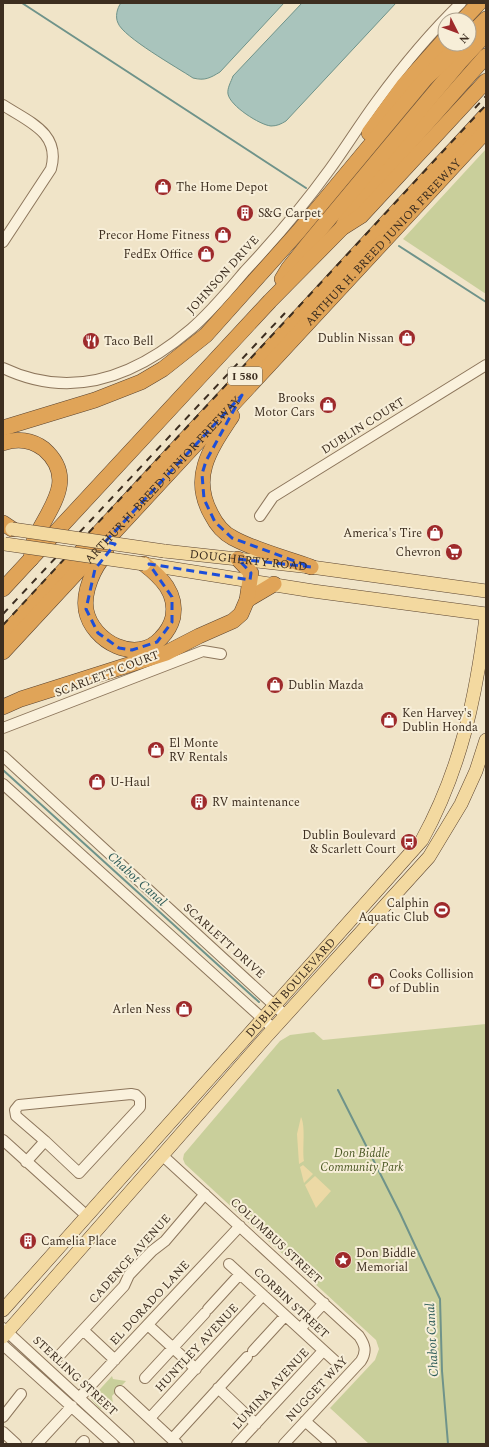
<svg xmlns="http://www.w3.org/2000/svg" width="489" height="1447" font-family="Spectral,serif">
	<rect width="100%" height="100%" fill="#f0e4c8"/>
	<path fill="#c9cf9b" d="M486,149V294L403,239Z
		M486,1024V1444H369L330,1408L375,1360L379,1349L376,1340L185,1164L183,1159L184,1154L280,1041L290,1035L314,1032L323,1040Z
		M112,1376L113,1379L126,1381L112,1396L113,1404L100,1409L91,1399Z"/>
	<path fill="#ecd9a5" d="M301,1117C306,1127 302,1149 304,1161L299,1164L297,1134Z
		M303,1165L313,1174L304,1183L300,1167Z
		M315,1176L331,1191L316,1208L305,1185Z"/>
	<path fill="#a9c4bc" stroke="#6f938a" d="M121,3H284L220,72C210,78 205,81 193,78C178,68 123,37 118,23C115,17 117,8 121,3Z
		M302,3H396L286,121C281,124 277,126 271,126C260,125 230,106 228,94C227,88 231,82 233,76Z"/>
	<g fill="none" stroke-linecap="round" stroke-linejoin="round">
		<path stroke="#6f938a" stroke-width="2" d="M22,3L306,188
			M399,246L486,302
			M3,770L259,1002
			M338,1090L400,1213L440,1299L442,1371L448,1444"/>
		<g stroke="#8d765c" stroke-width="12">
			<path id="minor" d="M3,105C29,122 61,133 51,169L3,242
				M3,368C72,401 136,376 191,329C211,312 228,291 245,271C275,239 304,205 330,169C346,147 360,124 377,101C402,67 430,33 461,3
				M260,516L273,497L486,365
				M3,728L203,651L221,654
				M3,756L286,1016
				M3,784L274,1029
				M3,1140L87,1216
				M163,1156L359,1336C365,1345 367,1351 361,1361L284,1444
				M26,1162L45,1141L16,1116L15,1110L19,1105L131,1094L136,1095L140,1099V1107L79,1173L45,1141
				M229,1264L335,1361
				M208,1309L240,1274
				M148,1325L196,1369
				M3,1328L129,1444
				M300,1329L324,1303
				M83,1330L115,1360
				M3,1345L113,1444
				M253,1351L285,1316
				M57,1358L124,1286L129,1275L152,1251L165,1241L205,1194
				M145,1378L205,1313
				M218,1388L256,1424
				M120,1391L177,1444
				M79,1398L240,1226
				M3,1417L21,1394
				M150,1418L263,1295
				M305,1421L331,1444
				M3,1432L16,1444
				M172,1439L247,1357
				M37,1444L72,1406
				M81,1444L84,1441
				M237,1444L323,1351"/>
		</g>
		<g stroke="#5b4430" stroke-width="14">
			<g id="major">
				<path id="s1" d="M164,551L311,567L486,591"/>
				<path d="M144,564L313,591L486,614"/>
				<path id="s2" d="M3,1310L422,840C461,769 476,697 486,617"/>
				<path d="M3,1337L266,1037L429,857L461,804L476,771L486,740"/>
			</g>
		</g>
		<g stroke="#5b4430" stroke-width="16">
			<g id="highway">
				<path d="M463,20L479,3"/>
				<path d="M469,36L486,19"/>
				<path d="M369,133L404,85L445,39"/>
				<path d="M342,228L352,208L486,56"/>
				<path d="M282,279L288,269L308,244L413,118L460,62L486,34"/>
				<path d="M232,416C211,448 190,476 211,514C216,524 223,533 233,538C257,551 286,558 311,567"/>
				<path d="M3,428L95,400L141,382L163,369L206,335L298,232L426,78L461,44"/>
				<path d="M3,443C17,438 32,440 44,449C79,480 47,510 34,541C32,546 32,553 31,559"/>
				<path d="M3,523L12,529"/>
				<path d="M106,554C94,567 83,591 86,610C92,642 137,665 161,638C167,632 171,625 173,617C177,593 162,578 144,564"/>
				<path d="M3,589L270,301L342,228L361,216L486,81"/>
				<path d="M247,600L274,584"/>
				<path d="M3,636L486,115"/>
				<path id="s3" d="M3,652L486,131"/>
				<path d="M3,707L21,699L166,653L199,636L233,621L241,614L247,600L251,573L238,559"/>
			</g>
		</g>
		<use href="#minor" stroke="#faf1dc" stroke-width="10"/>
		<use href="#major" stroke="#f3d9a0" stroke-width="13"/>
		<use href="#highway" stroke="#e0a458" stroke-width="15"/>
		<path stroke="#3d2e20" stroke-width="2" stroke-dasharray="7 7" stroke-linecap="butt" d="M475,108L486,96
			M3,614L285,313
			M3,625L486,105"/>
		<g stroke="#5b4430" stroke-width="14" stroke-linecap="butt">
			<path id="major-bridge" d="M12,529L164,551
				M5,544L144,564"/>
		</g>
		<use href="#major-bridge" stroke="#f3d9a0" stroke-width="13"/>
	</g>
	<path fill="none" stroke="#1d4ed8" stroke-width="3" stroke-dasharray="8 5" stroke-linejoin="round" d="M242,395L206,461L202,474L204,499L215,522L232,538L311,567L238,559L251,573L250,580L149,564L172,597V622L157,642L132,650L119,648L98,633L86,609L95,569L115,544L105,542Z"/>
	<defs>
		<g id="shop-disc" transform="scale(0.9)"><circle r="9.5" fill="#9e2a2b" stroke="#f7eed8"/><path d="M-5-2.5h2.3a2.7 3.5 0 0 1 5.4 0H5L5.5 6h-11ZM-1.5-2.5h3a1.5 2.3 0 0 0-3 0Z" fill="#fff"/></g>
		<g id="building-disc" transform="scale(0.9)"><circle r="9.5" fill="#9e2a2b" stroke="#f7eed8"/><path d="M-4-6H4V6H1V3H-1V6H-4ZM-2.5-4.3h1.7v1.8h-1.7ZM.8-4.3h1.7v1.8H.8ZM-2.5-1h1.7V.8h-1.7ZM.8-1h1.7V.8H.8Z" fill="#fff"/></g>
		<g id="restaurant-disc" transform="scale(0.9)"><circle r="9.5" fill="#9e2a2b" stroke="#f7eed8"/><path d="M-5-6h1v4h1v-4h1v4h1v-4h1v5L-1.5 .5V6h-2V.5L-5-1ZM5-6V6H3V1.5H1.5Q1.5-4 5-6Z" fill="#fff"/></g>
		<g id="supermarket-disc" transform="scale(0.9)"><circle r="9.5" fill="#9e2a2b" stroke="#f7eed8"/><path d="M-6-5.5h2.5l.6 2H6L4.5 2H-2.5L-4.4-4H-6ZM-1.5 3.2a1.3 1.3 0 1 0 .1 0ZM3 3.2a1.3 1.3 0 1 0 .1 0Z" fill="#fff"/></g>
		<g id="bus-disc" transform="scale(0.9)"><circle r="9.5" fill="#9e2a2b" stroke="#f7eed8"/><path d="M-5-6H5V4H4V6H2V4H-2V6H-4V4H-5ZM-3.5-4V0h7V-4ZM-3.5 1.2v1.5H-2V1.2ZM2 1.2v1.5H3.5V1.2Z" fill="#fff"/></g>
		<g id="stadium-disc" transform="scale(0.9)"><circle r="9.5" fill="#9e2a2b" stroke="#f7eed8"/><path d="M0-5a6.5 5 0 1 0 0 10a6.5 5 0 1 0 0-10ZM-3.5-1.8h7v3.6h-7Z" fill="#fff"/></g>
		<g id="sight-disc" transform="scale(0.9)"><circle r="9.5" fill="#9e2a2b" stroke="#f7eed8"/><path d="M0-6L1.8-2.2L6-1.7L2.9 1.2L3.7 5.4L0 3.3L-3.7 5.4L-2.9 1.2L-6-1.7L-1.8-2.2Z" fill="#fff"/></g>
	</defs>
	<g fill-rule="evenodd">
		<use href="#shop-disc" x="163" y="187"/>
		<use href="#building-disc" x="245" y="213"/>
		<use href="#shop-disc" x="223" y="235"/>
		<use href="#shop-disc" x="206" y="254"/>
		<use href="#shop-disc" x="407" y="338"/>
		<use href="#restaurant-disc" x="91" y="341"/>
		<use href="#shop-disc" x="328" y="405"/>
		<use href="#shop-disc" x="435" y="533"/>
		<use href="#supermarket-disc" x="454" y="552"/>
		<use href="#shop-disc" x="275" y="685"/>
		<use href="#shop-disc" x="389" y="720"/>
		<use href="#shop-disc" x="156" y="750"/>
		<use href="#shop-disc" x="97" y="782"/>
		<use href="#building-disc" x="199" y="802"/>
		<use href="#bus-disc" x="409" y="842"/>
		<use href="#stadium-disc" x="442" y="910"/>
		<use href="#shop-disc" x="376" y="981"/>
		<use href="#shop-disc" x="184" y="1009"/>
		<use href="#building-disc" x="28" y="1241"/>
		<use href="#sight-disc" x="343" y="1260"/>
	</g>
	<g text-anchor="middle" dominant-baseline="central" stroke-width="4" stroke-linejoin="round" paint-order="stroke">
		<rect fill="#f7eed8" stroke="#756857" stroke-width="1" x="228" y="367" width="34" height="18" rx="3"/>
		<g font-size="11" font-weight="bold" fill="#3d2e20">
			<text x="245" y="376">I 580</text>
		</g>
		<g font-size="12" fill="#3d2e20" stroke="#f7eed8" text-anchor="start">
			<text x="176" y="187">The Home Depot</text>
			<text x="258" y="213">S&amp;G Carpet</text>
			<text x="210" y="235" text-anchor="end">Precor Home Fitness</text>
			<text x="193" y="254" text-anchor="end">FedEx Office</text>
			<text x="394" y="338" text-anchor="end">Dublin Nissan</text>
			<text x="104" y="341">Taco Bell</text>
			<text x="315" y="398" text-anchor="end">Brooks<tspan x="315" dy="14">Motor Cars</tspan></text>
			<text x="422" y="533" text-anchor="end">America's Tire</text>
			<text x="441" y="552" text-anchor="end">Chevron</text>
			<text x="288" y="685">Dublin Mazda</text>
			<text x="402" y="713">Ken Harvey's<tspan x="402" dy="14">Dublin Honda</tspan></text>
			<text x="169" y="743">El Monte<tspan x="169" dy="14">RV Rentals</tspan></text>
			<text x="110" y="782">U-Haul</text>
			<text x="212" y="802">RV maintenance</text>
			<text x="396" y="835" text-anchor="end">Dublin Boulevard<tspan x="396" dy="14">&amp; Scarlett Court</tspan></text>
			<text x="429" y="903" text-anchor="end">Calphin<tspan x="429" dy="14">Aquatic Club</tspan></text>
			<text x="389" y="974">Cooks Collision<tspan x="389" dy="14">of Dublin</tspan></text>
			<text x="171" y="1009" text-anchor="end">Arlen Ness</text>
			<text x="41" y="1241">Camelia Place</text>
			<text x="356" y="1253">Don Biddle<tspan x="356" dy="14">Memorial</tspan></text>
		</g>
		<g font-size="12" fill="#3d2e20" stroke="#f7eed8">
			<text stroke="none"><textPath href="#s3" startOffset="559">ARTHUR H. BREED JUNIOR FREEWAY</textPath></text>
			<text transform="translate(223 275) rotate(-48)">JOHNSON DRIVE</text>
			<text transform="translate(363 426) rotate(-32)">DUBLIN COURT</text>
			<text stroke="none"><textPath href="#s3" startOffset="235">ARTHUR H. BREED JUNIOR FREEWAY</textPath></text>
			<text stroke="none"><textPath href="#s1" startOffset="85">DOUGHERTY ROAD</textPath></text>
			<text transform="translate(107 674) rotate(-21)">SCARLETT COURT</text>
			<text transform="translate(224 941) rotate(42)">SCARLETT DRIVE</text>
			<text stroke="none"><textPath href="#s2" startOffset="432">DUBLIN BOULEVARD</textPath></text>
			<text transform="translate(276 1241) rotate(43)">COLUMBUS STREET</text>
			<text transform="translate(130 1259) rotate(-48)">CADENCE AVENUE</text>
			<text transform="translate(150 1303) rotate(-47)">EL DORADO LANE</text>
			<text transform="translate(291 1303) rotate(43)">CORBIN STREET</text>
			<text transform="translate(197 1348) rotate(-47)">HUNTLEY AVENUE</text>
			<text transform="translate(75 1376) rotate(43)">STERLING STREET</text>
			<text transform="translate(271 1389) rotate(-47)">LUMINA AVENUE</text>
			<text transform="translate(317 1389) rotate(-47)">NUGGET WAY</text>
		</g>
		<g font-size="12" font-style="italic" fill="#4d5a26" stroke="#f7eed8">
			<text x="362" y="1153">Don Biddle<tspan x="362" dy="14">Community Park</tspan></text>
		</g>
		<g font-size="13" font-style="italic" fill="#2f5d5a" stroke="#f7eed8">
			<text transform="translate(137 879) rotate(42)">Chabot Canal</text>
			<text transform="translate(432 1340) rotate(-93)">Chabot Canal</text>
		</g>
	</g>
	<rect width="489" height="1447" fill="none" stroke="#3d2e20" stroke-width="8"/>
	<g transform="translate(457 32) rotate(132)"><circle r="19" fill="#f7eed8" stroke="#ada18e"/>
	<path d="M0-3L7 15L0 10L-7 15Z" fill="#9e2a2b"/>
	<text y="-6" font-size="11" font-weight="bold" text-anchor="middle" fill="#3d2e20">N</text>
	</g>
</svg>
